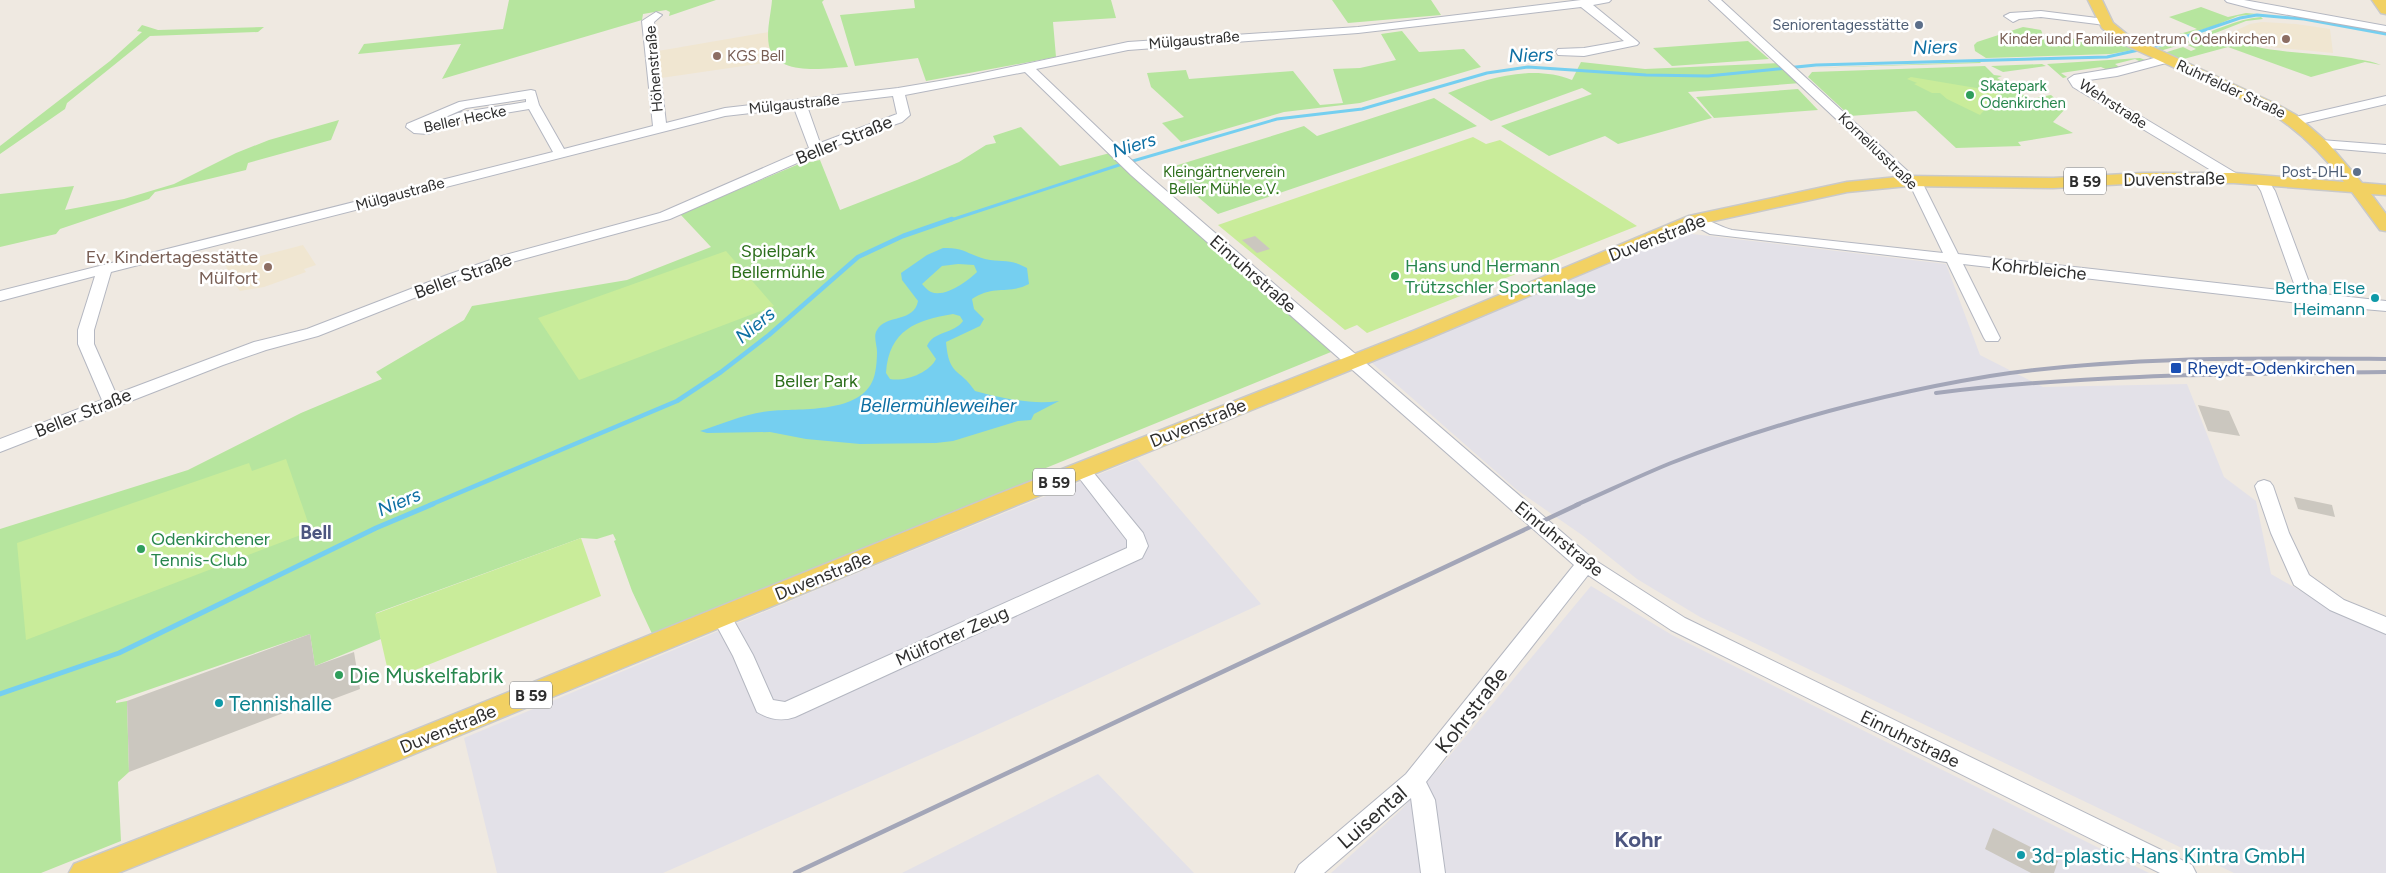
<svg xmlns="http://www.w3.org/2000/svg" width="2386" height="873" font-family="Figtree,sans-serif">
	<rect width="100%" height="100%" fill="#efe9e1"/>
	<path fill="#e3e1e8" d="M1684,233L1946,264L1980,355L2043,387L2187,384L2224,477L2256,501L2271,574L2338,612L2386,629V873H2234L1700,617L1637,579L1582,535L1517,490L1371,362Z
		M1137,459L1261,604L980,733L663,873H497L464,738L838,581Z
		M1591,586L1672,635L2149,873H1331L1401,810L1446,760Z
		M1098,774L1194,873H902Z"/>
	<path fill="#f0e6d1" d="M2262,22L2296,24L2330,29L2333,53L2269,47L2240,41L2241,37L2228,34L2250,24Z
		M769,32V47L778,61L661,78L658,51Z
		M303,245L316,265L304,269L306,272L264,287L240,291L229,277L226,265Z"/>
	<path fill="#b6e59e" d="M509,0H716L669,16L670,12L666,10L643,14L642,20L442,79L461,44L358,54L364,44L503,29Z
		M772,0H824L822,2L848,67C826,68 776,77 769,46C766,32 771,14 772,0Z
		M914,0H1111L1116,18L1053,22L1056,57L926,81L918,58L855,66L840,15L915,8Z
		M1332,0H1431L1441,15L1348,23Z
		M2201,7L2228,17L2246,13L2257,14L2238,16L2214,26L2174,38L2171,37L2169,39L2148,46L2144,44L2197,29L2169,17Z
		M2261,17L2263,19L2246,21L2200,39L2160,51L2154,49C2161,47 2168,44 2176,43C2182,41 2186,43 2192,40L2188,39C2213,32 2236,19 2261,17Z
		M142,25L158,30L264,27L258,32L150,36L67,103L65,109L0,154V146L110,61L142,32L137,31Z
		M2023,27L2041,30L2043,35L2114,44L2112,41L2119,42L2133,50L2111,54L1986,58L1975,51L1974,45L1977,42Z
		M1402,31L1419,52L1464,49L1481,67L1360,103L1284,112L1181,142L1162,123L1184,117L1151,87L1147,73L1186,70L1189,79L1293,71L1320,105L1343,103L1333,69L1360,68L1396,60L1381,34Z
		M2221,34C2260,55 2308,51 2351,58C2361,60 2372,61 2381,65L2365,62L2311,77L2228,47L2180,60L2167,54V52L2183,47L2191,51L2196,49L2188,45Z
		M1748,41L1769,59L1672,66L1653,48Z
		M2140,58L2148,61L2143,63L2135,59L2115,64L2121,68L2108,70L2101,67L2061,73L2067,77L2063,78L2047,64Z
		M1581,62L1645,69L1781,63L1801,83L1688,92L1712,118L1618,144L1605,136L1549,156L1501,126L1592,94L1582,88L1491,121L1448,93C1487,79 1531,64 1572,80Z
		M1980,62L1981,63L1806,68Z
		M2042,64L2046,66L2003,72L1991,66Z
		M1985,66L1994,75L2002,76L1997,78L2030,99L2051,95L2066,108L2053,122L2073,133L2018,142L2021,146L1956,148L1916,111L1850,116L1808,77L1812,72Z
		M1798,89L1818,110L1714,118L1696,97Z
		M1434,98L1477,126L1218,214L1165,169L1304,126L1317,136Z
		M339,120L331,140L248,163L246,170L155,192L149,199L60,229L56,234L0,247V194L74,186L65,210L124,199L174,184L236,153L269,140Z
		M1021,127L1060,166L1110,153L1331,348L1329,350L1331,352L1036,472L1030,485L654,638L632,591L614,541L616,540L613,534L597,539L581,538L376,613L381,639L315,666L310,634L116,701V703L127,701L129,772L118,782L121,841L41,873H0V529L188,470L301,413L382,379L376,372L464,320L472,306L627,280L711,247L680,214L799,164L820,160L840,210L917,180L959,162L986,145L996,143L993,136Z"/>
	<path fill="#c9ec9a" d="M1911,77L2000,92L1980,115L1947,99L1940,93H1932L1914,84L1917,83L1907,79Z
		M1473,137L1486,144L1500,140L1637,226L1367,333L1357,325L1345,330L1218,225Z
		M726,251L774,306L579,380L538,318Z
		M286,459L311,531L26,640L17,543L249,463L252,471Z
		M581,538L601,596L390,680L375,614Z"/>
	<path fill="#75cff0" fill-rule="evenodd" d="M943,248C964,247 967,254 985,259C1003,263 1009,258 1027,268L1029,284C1008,295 994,284 972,299L974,309L984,319L980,326L946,342C949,377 959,367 975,391C1001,398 1031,405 1059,401L1034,414L1031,420L1018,421L953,441L936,443L860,444L806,439L770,432L707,433L700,431C722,424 746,413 770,411C798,408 857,414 872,382C876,375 877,360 877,352C877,345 873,336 877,330C886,314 914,323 918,301L902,280L901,273L927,255ZM958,264L974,265L977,272C968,281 945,298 931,292C928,291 925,287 922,284L942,266ZM953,314L960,316L963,321C954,334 933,331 927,346L936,359C929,373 905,382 890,379L886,373C889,330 916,320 953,314Z"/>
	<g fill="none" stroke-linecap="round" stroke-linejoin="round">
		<path stroke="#75cff0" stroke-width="3" d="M948,221L1119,165L1277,119L1362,109L1487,73L1528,67L1646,75L1708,76L1816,65L2107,57L2161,45L2240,18L2257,15L2304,19L2386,34"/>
		<path stroke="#75cff0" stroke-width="4.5" d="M430,505L677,401L721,372L769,335L858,257L903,236L952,219"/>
		<path stroke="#75cff0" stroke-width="5" d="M0,694L119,653L376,528L433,504"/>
	</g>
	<path fill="#cbc7bf" d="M1255,236L1270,249L1257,253L1242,240Z
		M2198,405L2229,411L2240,436L2208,431Z
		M2294,497L2332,505L2335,517L2298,509Z
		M310,634L315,666L354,652L360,689L320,704V699L129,772L127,701Z
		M1993,828L2058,861L2054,873H2031L1985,849Z"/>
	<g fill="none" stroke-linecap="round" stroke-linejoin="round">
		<g stroke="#b4b7c1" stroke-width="2">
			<path id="minor" d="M1581,0H1611L1609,2L1593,5L1637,41L1639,43L1637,45L1584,56L1558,55L1556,52L1558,49L1584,48L1624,41L1581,7L1358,33L1128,50L1036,69L1141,169L1593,559L1685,618L2192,865L2196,873H2160L1671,630L1588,575L1426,782L1435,800L1445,873H1421L1411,798L1324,873H1295L1299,865L1406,774L1574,565L1131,175L1025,72L905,95L910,115L902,122L845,142L670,219L512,262L457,281L318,336L266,350L223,365L0,452V439L102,400L78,344V330L95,276L0,301V291L553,152L529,109L461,120L428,134L414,133L406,127L407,124L459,102L531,90L535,91L539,105L564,149L653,126L642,21L656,12L662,15L654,22L666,123L725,108L898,88L969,76L1128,42L1358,27ZM893,96L897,114L820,143L807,106ZM526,99V102L458,113L425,126L466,108ZM794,108L809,148L660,213L502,256L447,275L307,329L254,342L116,394L94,344V330L111,272L725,116Z
				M1709,0H1721L1924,186L1958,254L2297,292L2261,191L2254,180L2261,176L2266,177L2275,191L2313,293L2386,301V311L2307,304L1963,264L2000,338L1998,341H1986L1984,338L1947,262L1710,234L1690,223L1688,220L1690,217C1700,214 1719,227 1732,230L1943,253L1913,191Z
				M2225,0H2244L2386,26V32L2254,9L2227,2Z
				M2041,11L2105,19L2111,22L2105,25L2041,17L2019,19L2013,22L2004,16L2010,13Z
				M2166,55L2172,59L2170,62L2117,76L2082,81L2239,175L2241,178L2239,181H2229L2073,87L2068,79L2074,75L2116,68Z
				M2386,96V104L2296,125L2290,121L2291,118Z
				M2321,140L2386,145V153L2316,147L2314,144L2316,141Z
				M1082,464L1088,466L1143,533L1148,546L1142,558L795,717C781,722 769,719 757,712L733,656L712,617L715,612L722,609L729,612L753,655L773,700L785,702L1127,548V540L1073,470L1076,466Z
				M2264,480L2270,482L2273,486L2289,533L2309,575L2344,600L2386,617V634L2330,610L2294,585L2271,533L2255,486L2258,482Z"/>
		</g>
		<g stroke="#c9c9c9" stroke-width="3">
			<path id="major" d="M2088,0H2102L2113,23L2129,36L2278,105L2296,115L2327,142L2362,183L2386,185V195L2371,194L2386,214V231L2380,230L2352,192L2234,183H2143L2053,188L1908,186L1847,192L1700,224L1427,339L1012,507L351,780L118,873H69L74,864L331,764L996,495L1413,331L1689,216L1847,182L1908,176L2053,178L2143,173H2234L2344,182C2322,153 2298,130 2268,111L2119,42L2102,28Z
				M2372,0H2386V14L2381,13Z"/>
		</g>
		<use href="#minor" fill="#fff" fill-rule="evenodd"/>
		<use href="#major" fill="#f2d163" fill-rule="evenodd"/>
		<path stroke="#a3a6b8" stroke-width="4" d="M1936,393C2086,374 2235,374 2386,372
			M1576,505C1608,491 1639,476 1671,463C1774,423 1881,394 1990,376C2120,356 2254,358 2386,359"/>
		<path stroke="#a3a6b8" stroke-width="4.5" d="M795,873L1579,504"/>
	</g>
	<g fill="#5c6f8a" stroke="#fff" stroke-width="2">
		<circle cx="1919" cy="25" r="5"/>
		<circle cx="2357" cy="172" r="5"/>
	</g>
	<g fill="#8d6e63" stroke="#fff" stroke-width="2">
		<circle cx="2286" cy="39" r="5"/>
		<circle cx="717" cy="56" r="5"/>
		<circle cx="268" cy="267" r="5"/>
	</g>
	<g fill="#2e9e5b" stroke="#fff" stroke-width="2">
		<circle cx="1970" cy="95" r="5"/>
		<circle cx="1395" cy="276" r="5"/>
		<circle cx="141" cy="549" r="5"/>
		<circle cx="339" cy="675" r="5"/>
	</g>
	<g fill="#0f9aa8" stroke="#fff" stroke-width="2">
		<circle cx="2375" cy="298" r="5"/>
		<circle cx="219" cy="703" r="5"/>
		<circle cx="2021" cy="855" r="5"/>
	</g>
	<rect fill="#1a4fb4" stroke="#fff" stroke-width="2" x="2170" y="362" width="12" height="12" rx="2.5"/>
	<g text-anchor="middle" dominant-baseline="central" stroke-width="5" stroke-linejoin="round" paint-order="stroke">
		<g font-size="15" fill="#4e5e75" stroke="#fff" text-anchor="end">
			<text x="1909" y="25">Seniorentagesstätte</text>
			<text x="2347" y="172">Post-DHL</text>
		</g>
		<g font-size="15" fill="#785e54" stroke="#fff" text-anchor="end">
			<text x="2276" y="39">Kinder und Familienzentrum Odenkirchen</text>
			<text x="727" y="56" text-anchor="start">KGS Bell</text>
		</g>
		<g font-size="15" fill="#2e2e2e" stroke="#fff">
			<text transform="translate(1194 40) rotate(-5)">Mülgaustraße</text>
			<text transform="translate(654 69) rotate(-95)">Höhenstraße</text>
			<text transform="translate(2231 89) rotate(25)">Ruhrfelder Straße</text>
			<text transform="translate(794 104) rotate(-6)">Mülgaustraße</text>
			<text transform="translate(2113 104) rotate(33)">Wehrstraße</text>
			<text transform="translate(465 119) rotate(-12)">Beller Hecke</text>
			<text transform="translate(1878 151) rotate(44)">Korneliusstraße</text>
			<text transform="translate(400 194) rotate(-15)">Mülgaustraße</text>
		</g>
		<g font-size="15" fill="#27864d" stroke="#fff" text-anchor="start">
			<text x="1980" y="86">Skatepark<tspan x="1980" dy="17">Odenkirchen</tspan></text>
		</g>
		<g font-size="15" fill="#2c6e1b" stroke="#fff">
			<text x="1224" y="172">Kleingärtnerverein<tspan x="1224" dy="17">Beller Mühle e.V.</tspan></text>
		</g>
		<g fill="#fff" stroke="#6d6d6d" stroke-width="1">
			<rect x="2064" y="167.5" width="42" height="27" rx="4"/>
			<rect x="1033" y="468.5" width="42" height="27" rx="4"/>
			<rect x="510" y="681.5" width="42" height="27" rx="4"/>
		</g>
		<g font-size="16" font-weight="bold" fill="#2e2e2e">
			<text x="2085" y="181">B 59</text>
			<text x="1054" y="482">B 59</text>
			<text x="531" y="695">B 59</text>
		</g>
		<g font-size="18" fill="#2e2e2e" stroke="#fff">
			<text transform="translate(844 140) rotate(-22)">Beller Straße</text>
			<text transform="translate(2174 179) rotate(-1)">Duvenstraße</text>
			<text transform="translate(1657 238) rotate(-21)">Duvenstraße</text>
			<text transform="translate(2039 269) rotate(6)">Kohrbleiche</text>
			<text transform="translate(1253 274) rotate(41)">Einruhrstraße</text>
			<text transform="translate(463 276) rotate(-20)">Beller Straße</text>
			<text transform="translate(83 413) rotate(-22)">Beller Straße</text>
			<text transform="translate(1198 423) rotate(-22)">Duvenstraße</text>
			<text transform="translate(1559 539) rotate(39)">Einruhrstraße</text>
			<text transform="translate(823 576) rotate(-22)">Duvenstraße</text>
			<text transform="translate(952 636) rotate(-24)">Mülforter Zeug</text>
			<text transform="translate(448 729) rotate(-22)">Duvenstraße</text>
			<text transform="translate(1910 739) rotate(26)">Einruhrstraße</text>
		</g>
		<g font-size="18" fill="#2c6e1b" stroke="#fff">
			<text x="778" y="251">Spielpark<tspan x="778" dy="21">Bellermühle</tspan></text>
			<text x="816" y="381">Beller Park</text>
		</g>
		<g font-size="18" fill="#785e54" stroke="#fff" text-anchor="end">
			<text x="258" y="257">Ev. Kindertagesstätte<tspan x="258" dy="21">Mülfort</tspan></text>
		</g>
		<g font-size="18" fill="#27864d" stroke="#fff" text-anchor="start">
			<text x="1405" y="266">Hans und Hermann<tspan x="1405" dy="21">Trützschler Sportanlage</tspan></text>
			<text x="151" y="539">Odenkirchener<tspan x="151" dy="21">Tennis-Club</tspan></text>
		</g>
		<g font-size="18" fill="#0d838f" stroke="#fff" text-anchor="end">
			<text x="2365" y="288">Bertha Else<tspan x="2365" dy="21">Heimann</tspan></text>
		</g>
		<g font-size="18" fill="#164399" stroke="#fff" text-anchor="start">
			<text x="2187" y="368">Rheydt-Odenkirchen</text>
		</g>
		<g font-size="19" font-style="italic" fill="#0d6fa3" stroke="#fff">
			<text transform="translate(1935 47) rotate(-2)">Niers</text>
			<text transform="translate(1531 55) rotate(-2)">Niers</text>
			<text transform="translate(1134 145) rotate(-17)">Niers</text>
			<text transform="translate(755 325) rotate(-39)">Niers</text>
			<text x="938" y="405">Bellermühleweiher</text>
			<text transform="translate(399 502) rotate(-23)">Niers</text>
		</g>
		<g font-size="19" font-weight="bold" fill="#4d5680" stroke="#fff">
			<text x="316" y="532">Bell</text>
		</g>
		<g font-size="21" fill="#27864d" stroke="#fff" text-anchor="start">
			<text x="349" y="675">Die Muskelfabrik</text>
		</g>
		<g font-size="21" fill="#0d838f" stroke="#fff" text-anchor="start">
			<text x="229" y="703">Tennishalle</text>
			<text x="2031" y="855">3d-plastic Hans Kintra GmbH</text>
		</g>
		<g font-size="21" fill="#2e2e2e" stroke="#fff">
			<text transform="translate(1471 710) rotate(-52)">Kohrstraße</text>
			<text transform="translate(1372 817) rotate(-41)">Luisental</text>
		</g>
		<g font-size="22" font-weight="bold" fill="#4d5680" stroke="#fff">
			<text x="1638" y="839">Kohr</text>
		</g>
	</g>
</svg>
